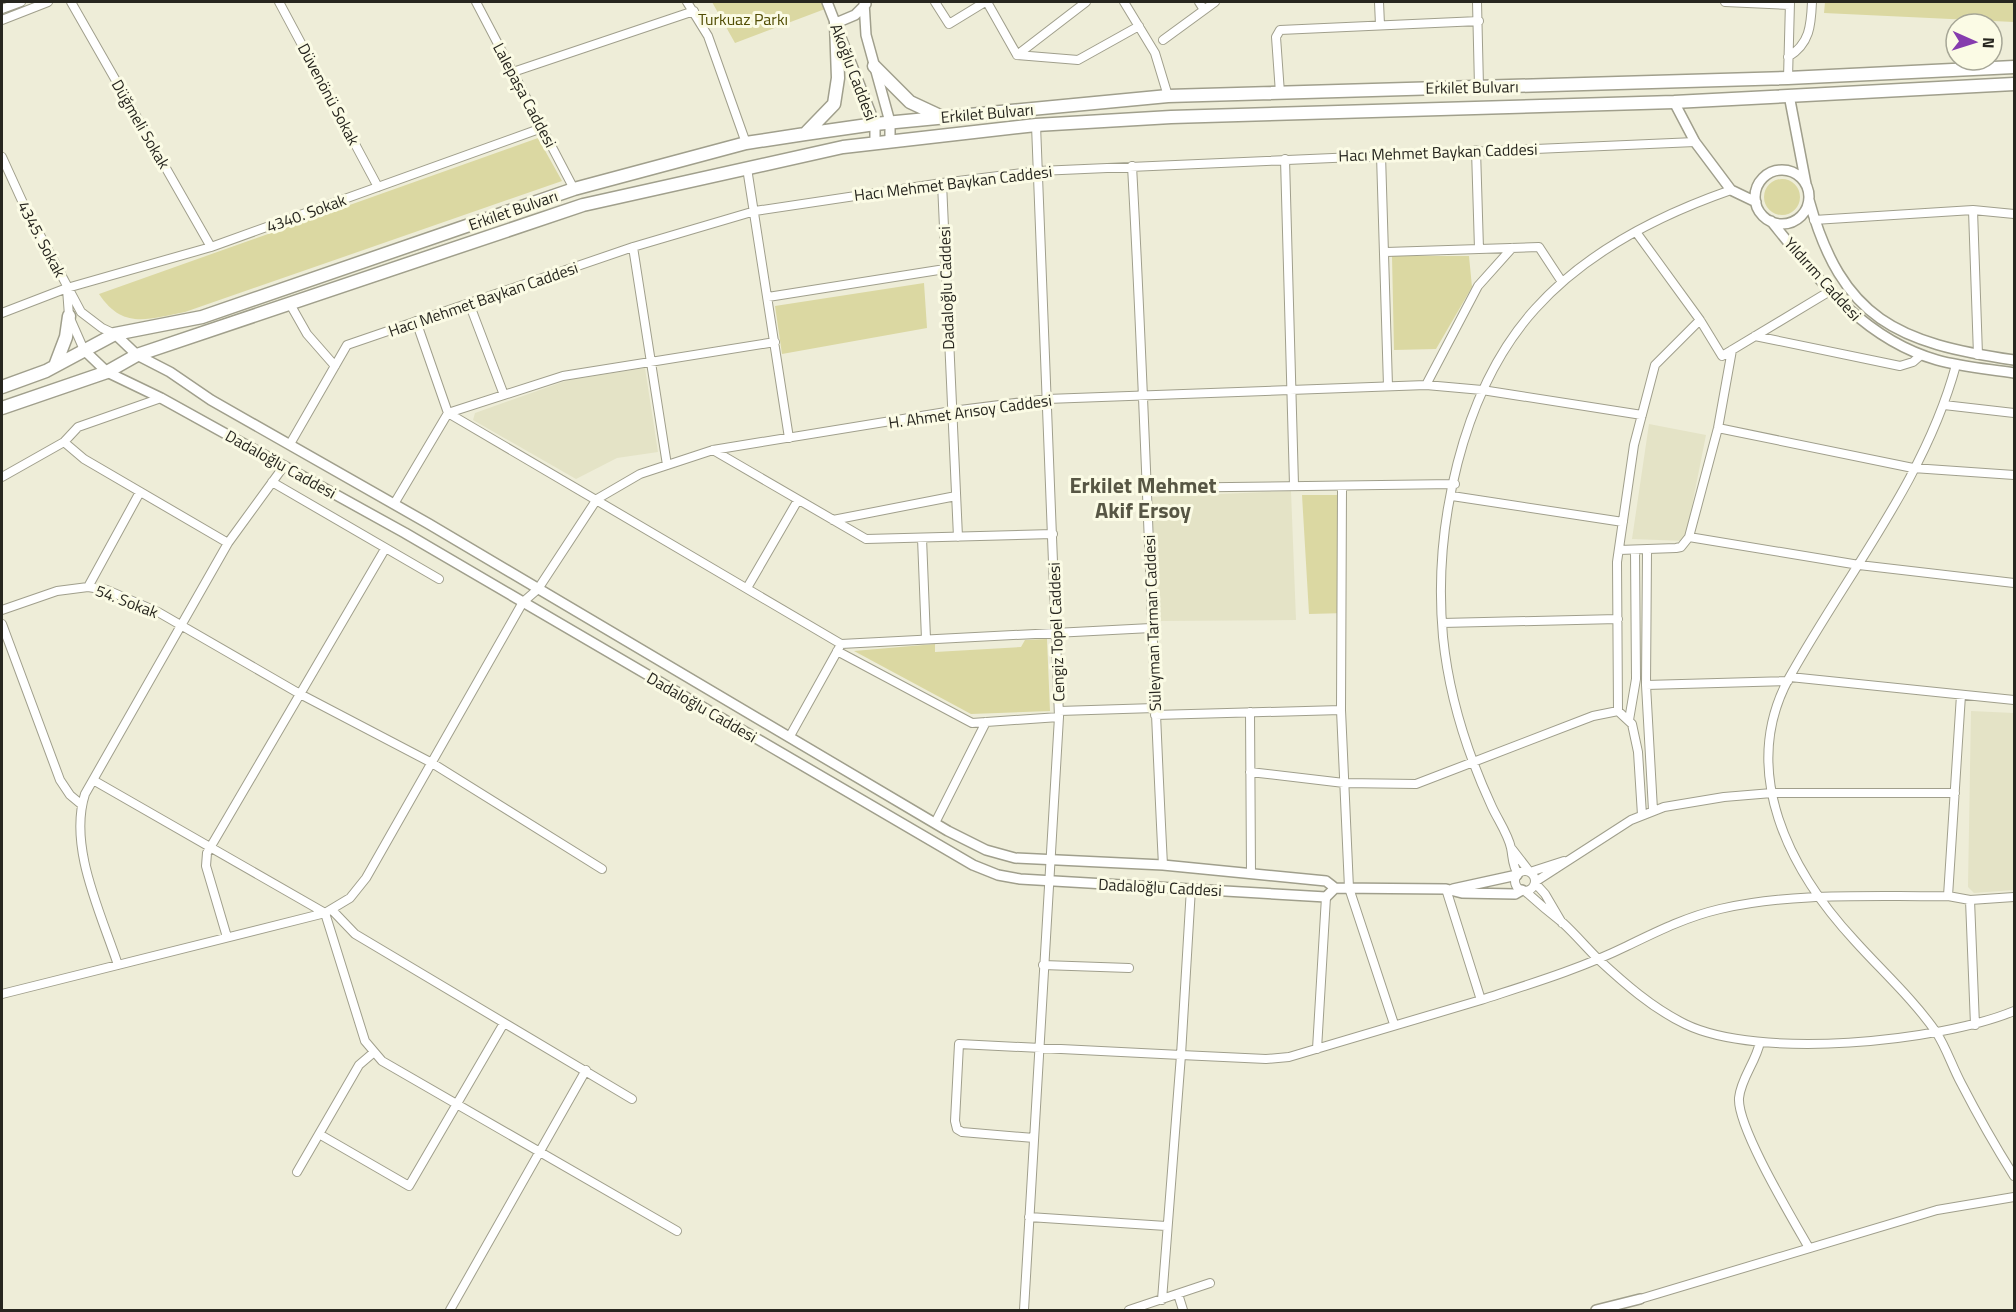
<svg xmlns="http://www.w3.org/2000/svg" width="2016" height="1312" font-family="'Titillium Web',sans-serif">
	<rect width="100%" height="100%" fill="#eeedd8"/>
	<path fill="#e4e3c6" d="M645,368L658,452L617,458L576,479L473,420L475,413L568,380Z
		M1649,424L1706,435L1685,541L1632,539Z
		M1291,491L1296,620L1157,621L1152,497Z
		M1971,711L2014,713V890L1974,893L1968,887Z"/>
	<path fill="#dbd8a2" d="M712,2H822L825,9L735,43Z
		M1825,2H2014V22L1824,13Z
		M538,138L562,181L185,312C148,319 123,330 99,294Z
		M1764 197a18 18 0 1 1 36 0a18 18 0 1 1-36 0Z
		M1392,256H1469L1472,287L1436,349L1394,350Z
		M924,283L927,328L782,354L775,306Z
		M1302,495H1342L1346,613L1309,614Z
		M1047,639L1050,711L971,714L854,651L935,644V652L1021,647L1025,640Z"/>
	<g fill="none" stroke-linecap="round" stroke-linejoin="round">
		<g stroke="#a09f8c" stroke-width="10">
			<path id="minor" d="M71,2L211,247
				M279,2L378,187
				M476,2L574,189
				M687,2L708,36L746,143
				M935,2L949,24L985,2
				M987,2L1017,55
				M1124,2L1155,53L1168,96
				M1199,2L1204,10
				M1379,2L1380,25
				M1477,2L1479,87
				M1725,2L1790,5
				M2,9L21,2
				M2,20L48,2
				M1163,40L1215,2
				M1017,55L1078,60L1139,26
				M1017,55L1086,2
				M1788,57C1810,44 1811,25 1812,2
				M513,72L694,11
				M1788,78L1790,2
				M1280,93L1276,37L1280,30L1479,21
				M1476,150L1479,249
				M1381,155L1388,386
				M2,157L23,203L81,312L102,328L115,334
				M1285,159L1294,485
				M1132,166C1145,399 1151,632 1163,865
				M747,168L789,438
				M942,183L958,537
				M1973,210L1978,355
				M1814,220L1973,210L2014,214
				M1636,232L1700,320L1722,356L1830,291
				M633,247L667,465
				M1386,252L1539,247L1562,282
				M67,289L69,316L84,350
				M768,297L945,269
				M469,303L504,395
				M290,304L307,334L335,366
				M2,313L67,288L211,247L542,128
				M416,321L448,413L841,644L1151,628
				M1755,336L1900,366L1913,362L1921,355
				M1732,350L1718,428L1689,537L1859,565L2014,583
				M1956,365C1925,480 1846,575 1789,678C1738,772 1790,871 1855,941C1882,971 1913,999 1936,1032C1946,1047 1952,1066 1961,1083C1977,1114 1995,1146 2014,1176
				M1426,385L1478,286L1512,248
				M161,398L78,427L64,442L84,459L228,543
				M1944,405L2014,413
				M1718,428L1913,468L2014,475
				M290,444L347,345L633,247L755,211L942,183L1039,171L1695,142
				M713,450L866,539L1053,534
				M2,477L64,442
				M272,482L439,579
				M1342,487L1341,710L1349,888L1394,1024
				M1147,488L1455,484
				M1452,496L1623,522
				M394,504L448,413L563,376L775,342
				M833,520L956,496
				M922,538L926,639
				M1619,550L1676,548L1681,547L1689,537
				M1647,551L1646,685L1653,810
				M88,587L140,492
				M747,588L798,500
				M2,610L57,591L88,587L107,590L158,612L300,694L432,763L602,869
				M1442,623L1618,619
				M2,624L60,780L70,795L82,805
				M837,651L972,723L1059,717
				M1790,677L2014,700
				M1646,685L1788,681
				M1059,711L1155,708
				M1618,711L1617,562L1634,445L1655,365L1700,320
				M1250,712L1251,872
				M1155,715L1341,710
				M1629,720L1636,679L1635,550
				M790,736L839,648
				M1250,772L1344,783L1416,784L1593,716L1618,711L1632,724L1638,752L1642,815
				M93,780L325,913L365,1041L382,1061L677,1231
				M935,823L986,722
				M1512,849L1529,871
				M1515 881a10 10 0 1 1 20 0a10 10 0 1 1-20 0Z
				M1530,872L1564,861
				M1518,874C1512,865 1513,857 1511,848C1508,834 1498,820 1492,807C1467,753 1449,697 1443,637C1433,529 1461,391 1535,309C1587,251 1659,215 1731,190
				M1535,882L1631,820L1664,807L1724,797L1772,793H1955
				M1535,883L1545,894L1562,923
				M1446,889L1481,1000C1530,984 1580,969 1627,946C1658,931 1686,917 1720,909C1794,892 1872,897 1948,896L1970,900L2014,897
				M1525,891C1537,902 1550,913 1563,923C1575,934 1586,947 1598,959C1624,983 1652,1008 1685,1024C1759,1060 1939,1042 2014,1011
				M1948,896L1961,695
				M1970,900L1975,1025
				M332,910L355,934L632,1099
				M227,937L206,866L207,853L385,549
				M118,965C101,913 68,847 85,794L228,543L284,466
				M1043,965L1129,968
				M2,994L325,913L350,898L366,878L523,602L538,589L597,499L640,474L713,450L952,411L1047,399L1426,385L1482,390L1642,415
				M1760,1042C1756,1062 1741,1078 1739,1098C1737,1127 1792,1218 1809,1248
				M1317,1049L1326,897
				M319,1134L409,1186L504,1023
				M1034,1138L962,1132L957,1129L955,1121L959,1044L1181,1055L1191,888
				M297,1172L359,1065L373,1053
				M1029,1217L1166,1226
				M1178,1294L1183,1310
				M1640,1299L1937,1210L2014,1197
				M1162,1300L1181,1055L1266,1059L1289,1057L1481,1000
				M450,1310L586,1070
				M1024,1310L1059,717L1036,125
				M1129,1310L1210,1283"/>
		</g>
		<g stroke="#a09f8c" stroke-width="12">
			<path id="tertiary" d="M827,2L875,124V143
				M864,2L866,35L890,122V141
				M836,23L855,15L866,4
				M1789,95L1806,184
				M1674,102L1695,142L1731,190L1756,202
				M1755 197a27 27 0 1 1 54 0a27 27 0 1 1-54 0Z
				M1809,200C1842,320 1898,343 2014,360
				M1771,221C1818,279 1863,339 1937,360C1962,367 1989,369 2014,373
				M115,334L137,355L170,372L211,400L429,524L948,831L986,850L1015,858L1163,865L1326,881L1335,888L1446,889L1462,893L1515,894L1522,890
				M84,350L107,372L161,398L405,533L973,865L998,875L1020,879L1326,897L1335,888
				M1453,889L1517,875
				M1596,1310L1640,1299"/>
		</g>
		<g stroke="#a09f8c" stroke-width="15">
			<path id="primary" d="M874,66L910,102L940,116
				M805,134L834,104L838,78L836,23
				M55,366L66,337L69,316
				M2,387L46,371L115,334L202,317L574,189L746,143L805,134L875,124L1168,96L1788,78L2014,67
				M2,408L107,372L137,355L583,205L843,147L1036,125L1171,117L1674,102L2014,84"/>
		</g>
		<use href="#minor" stroke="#fff" stroke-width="8"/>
		<use href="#tertiary" stroke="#fff" stroke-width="9"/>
		<use href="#primary" stroke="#fff" stroke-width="12"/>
	</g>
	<g text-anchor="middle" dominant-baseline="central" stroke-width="6" stroke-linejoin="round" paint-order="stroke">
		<g font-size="16" fill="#524e05" stroke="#fbfbe5">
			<text x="743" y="19">Turkuaz Parkı</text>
		</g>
		<g font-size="16" fill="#27261f" stroke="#fbfbe5">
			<text transform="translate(854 72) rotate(69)">Akoğlu Caddesi</text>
			<text transform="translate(1472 87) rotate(-1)">Erkilet Bulvarı</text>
			<text transform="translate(329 94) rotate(62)">Düvenönü Sokak</text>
			<text transform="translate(525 95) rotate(62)">Lalepaşa Caddesi</text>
			<text transform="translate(987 113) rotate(-5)">Erkilet Bulvarı</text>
			<text transform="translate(141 124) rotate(60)">Düğmeli Sokak</text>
			<text transform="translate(1438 152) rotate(-2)">Hacı Mehmet Baykan Caddesi</text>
			<text transform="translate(953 183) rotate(-7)">Hacı Mehmet Baykan Caddesi</text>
			<text transform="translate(513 210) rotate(-19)">Erkilet Bulvarı</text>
			<text transform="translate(306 213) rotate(-20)">4340. Sokak</text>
			<text transform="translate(42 239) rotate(62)">4345. Sokak</text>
			<text transform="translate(1823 279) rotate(48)">Yıldırım Caddesi</text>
			<text transform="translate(946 288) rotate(-92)">Dadaloğlu Caddesi</text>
			<text transform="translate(483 299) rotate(-19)">Hacı Mehmet Baykan Caddesi</text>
			<text transform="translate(970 411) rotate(-8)">H. Ahmet Arısoy Caddesi</text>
			<text transform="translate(281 464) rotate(29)">Dadaloğlu Caddesi</text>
			<text transform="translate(127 601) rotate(21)">54. Sokak</text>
			<text transform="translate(1152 623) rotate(-92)">Süleyman Tarman Caddesi</text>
			<text transform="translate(1056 632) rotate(-92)">Cengiz Topel Caddesi</text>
			<text transform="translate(702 707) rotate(30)">Dadaloğlu Caddesi</text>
			<text transform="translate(1160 887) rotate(3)">Dadaloğlu Caddesi</text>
		</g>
		<g font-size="22" font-weight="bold" fill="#575644" stroke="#fbfbe5">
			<text x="1143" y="485">Erkilet Mehmet<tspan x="1143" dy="25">Akif Ersoy</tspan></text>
		</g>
	</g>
	<rect width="2016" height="1312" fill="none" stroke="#27261f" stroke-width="6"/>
	<g transform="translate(1974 42) rotate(93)"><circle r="28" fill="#fbfbe5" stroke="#a6a696" stroke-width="1.5"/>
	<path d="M0-4.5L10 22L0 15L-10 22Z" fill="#863cae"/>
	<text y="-9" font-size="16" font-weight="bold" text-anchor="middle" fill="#27261f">N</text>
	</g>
</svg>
